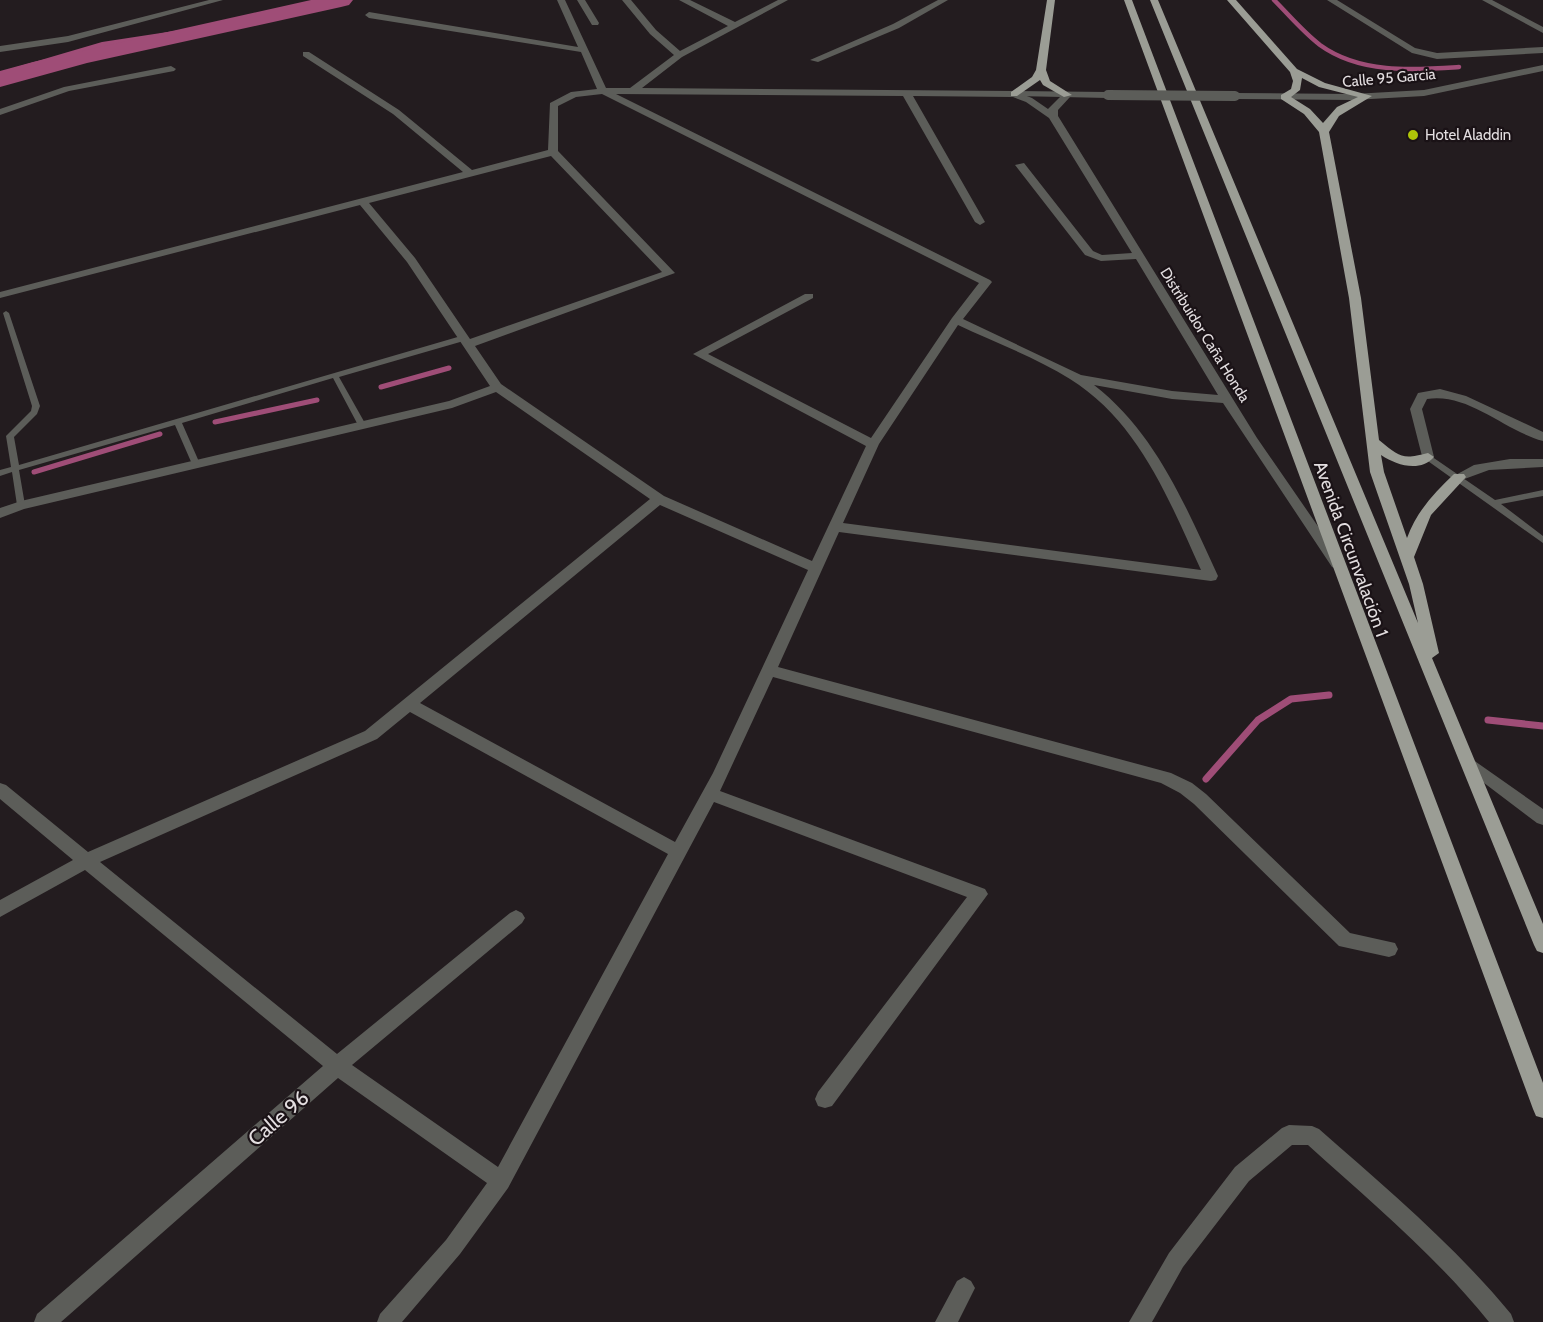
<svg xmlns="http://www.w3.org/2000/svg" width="1543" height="1322" font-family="Cabin,sans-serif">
	<rect width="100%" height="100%" fill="#231c1f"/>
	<path fill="#9f4d77" d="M246,20L106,50L0,81V72L102,42Z"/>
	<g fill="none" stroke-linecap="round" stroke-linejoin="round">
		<path stroke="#9f4d77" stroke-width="4.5" d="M1274,0C1289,15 1303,32 1320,45C1360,74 1413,70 1459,67"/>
		<path stroke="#9f4d77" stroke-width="5" d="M381,387L449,368
			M215,422L317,400
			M34,472L160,434"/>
		<path stroke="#9f4d77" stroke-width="7" d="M1488,720L1543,726
			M1206,779L1258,720L1291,699L1329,695"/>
		<path fill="#9f4d77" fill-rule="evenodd" d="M311,0H353L349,5L341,7L87,63L0,87V71L33,62Z"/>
		<path fill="#5c5d59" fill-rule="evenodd" d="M6,311L9,313L40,406L37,414L14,437L19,465L461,336H467L468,338L467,340L339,377L366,425L365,427H359L358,425L333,378L182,423L200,464L199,466L196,467L192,464L175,425L19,470L25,505L21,508L17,505L12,472L0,476V470L11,467L6,436L31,411L32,406L3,313Z
			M1428,454L1495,500L1543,490V496L1501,504L1543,536V543L1425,459L1424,457Z"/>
		<path fill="#5c5d59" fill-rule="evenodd" d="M209,0H223L68,42L0,52V46L68,36Z
			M557,0H565L606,88H630L674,55L650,34L622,0H631L656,30L680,51L728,26L679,0H690L735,22L778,0H788L682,57L642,88L1014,91L1032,98L1048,109L1064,93H1070V97L1058,110V116L1257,438L1344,564L1337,569L1332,567L1223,403L1172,399L1094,385C1156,433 1186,507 1218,576L1216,580L1211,581L839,532L778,667L1171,773L1192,783L1206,794L1350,933L1395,943L1398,949L1395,955L1389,957L1339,946L1194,804L1180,793L1161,783L773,677L720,791L985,889L988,894L832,1106L825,1108L818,1106L815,1099L818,1092L967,897L714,802L508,1188L460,1254L402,1322H377L380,1314L446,1240L487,1183L338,1078L61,1322H34L37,1314L323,1066L85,870L0,917V900L73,860L0,799V783L6,785L88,852L365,731L650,499L496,392L452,408L24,509L0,518V508L21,501L449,401L490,386L407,262L360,205L0,298V292L463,172L393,114L303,56V52H309L399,110L472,170L548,150L550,103L571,92L597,89L581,52L369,18L365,15L369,12L578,47ZM602,94L979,283L952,318L871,438L708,354L813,298V294H805L693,354L866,446L812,561L664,496L501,384L475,346L675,273L558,151V106L576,97ZM616,94L903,96L975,222L980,225L985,222L913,96L1013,97L1026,102L1049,118L1132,253L1102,255L1093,251L1024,163L1015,165L1085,255L1101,261L1136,259L1218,395L1172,391L1081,375L963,319L992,282L990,280ZM551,156L662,272L470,339L415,258L369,203ZM958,325C994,342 1037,358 1070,379C1139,422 1169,500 1201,570L843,523L879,444ZM660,505L808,570L713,773L675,842L420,703ZM410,712L668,854L498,1167L352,1065L522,923L525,918L522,913L516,910L510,913L337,1054L100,862L377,739Z
			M577,0H585L599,23L598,25H592Z
			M938,0H948L899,28L818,62L810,60L893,24Z
			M1327,0H1337L1415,48L1437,53L1543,47V53L1437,59L1412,53Z
			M1482,0H1492L1543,27V33Z
			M171,66L176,69L174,71L69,91L0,115V109L64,87Z
			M1440,389L1466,396L1543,432V441C1505,431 1468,392 1427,399L1422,409L1434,457L1428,461L1423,460L1410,409L1418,393Z
			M1510,459H1543V467L1489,470L1459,481L1452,477L1474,465Z
			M1469,757L1543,809V825L1537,823L1463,767L1461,763L1463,759Z
			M1289,1125L1312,1126L1319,1129C1386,1188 1454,1245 1511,1314L1514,1322H1489C1436,1256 1371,1202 1308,1145H1292L1249,1181L1183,1267L1152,1322H1129L1169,1253L1235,1167L1282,1128Z
			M964,1277L971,1281L975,1288L958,1322H935L957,1281Z"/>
		<path fill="#5c5d59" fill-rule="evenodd" d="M1543,65V71L1424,96L1353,100L1235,99L1230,96L1235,93L1353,94L1424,90Z
			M1014,91L1108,92L1113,95L1108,98L1011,96L1009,94Z"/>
		<path fill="#9b9d95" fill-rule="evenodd" d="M1047,0H1055L1046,70L1050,81L1072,95L1064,97L1043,85L1040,80L1017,96H1011V92L1032,77L1036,70Z
			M1124,0H1132L1543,1083V1118L1536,1116L1533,1109Z
			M1150,0H1158L1418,623L1409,584L1370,472L1349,298L1319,132L1304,114L1281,99V95L1291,89L1293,81L1290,72L1227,0H1236L1297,69L1325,83L1372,96L1339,116L1329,132L1361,298L1379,440C1400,457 1402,460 1428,453L1434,457C1420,473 1396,465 1381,455L1384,472L1407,538C1417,511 1434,493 1454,474H1464L1466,477L1431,515L1414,557L1423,584L1439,653L1432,658L1543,924V953L1537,951L1534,945ZM1302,78L1319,87L1358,97L1337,107L1323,123L1310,109L1291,97L1300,90Z"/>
		<path stroke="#5c5d59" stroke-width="10" d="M1108,95L1235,96"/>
	</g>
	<circle fill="#afc508" stroke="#1a1216" stroke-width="2" cx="1413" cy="135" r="6"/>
	<g text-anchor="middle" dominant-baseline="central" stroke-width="4.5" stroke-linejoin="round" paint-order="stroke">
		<g font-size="15" fill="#e3dee0" stroke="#1a1216">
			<text transform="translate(1389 78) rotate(-5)">Calle 95 Garcia</text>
			<text transform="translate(1205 335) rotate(58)">Distribuidor Caña Honda</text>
		</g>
		<g font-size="15" fill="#e3dee0" stroke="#1a1216" text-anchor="start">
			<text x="1425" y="135">Hotel Aladdin</text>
		</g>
		<g font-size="18" fill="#e3dee0" stroke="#1a1216">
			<text transform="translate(1351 549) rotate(70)">Avenida Circunvalación 1</text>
		</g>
		<g font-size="21" fill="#e3dee0" stroke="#1a1216">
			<text transform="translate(278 1118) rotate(-41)">Calle 96</text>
		</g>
	</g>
</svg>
